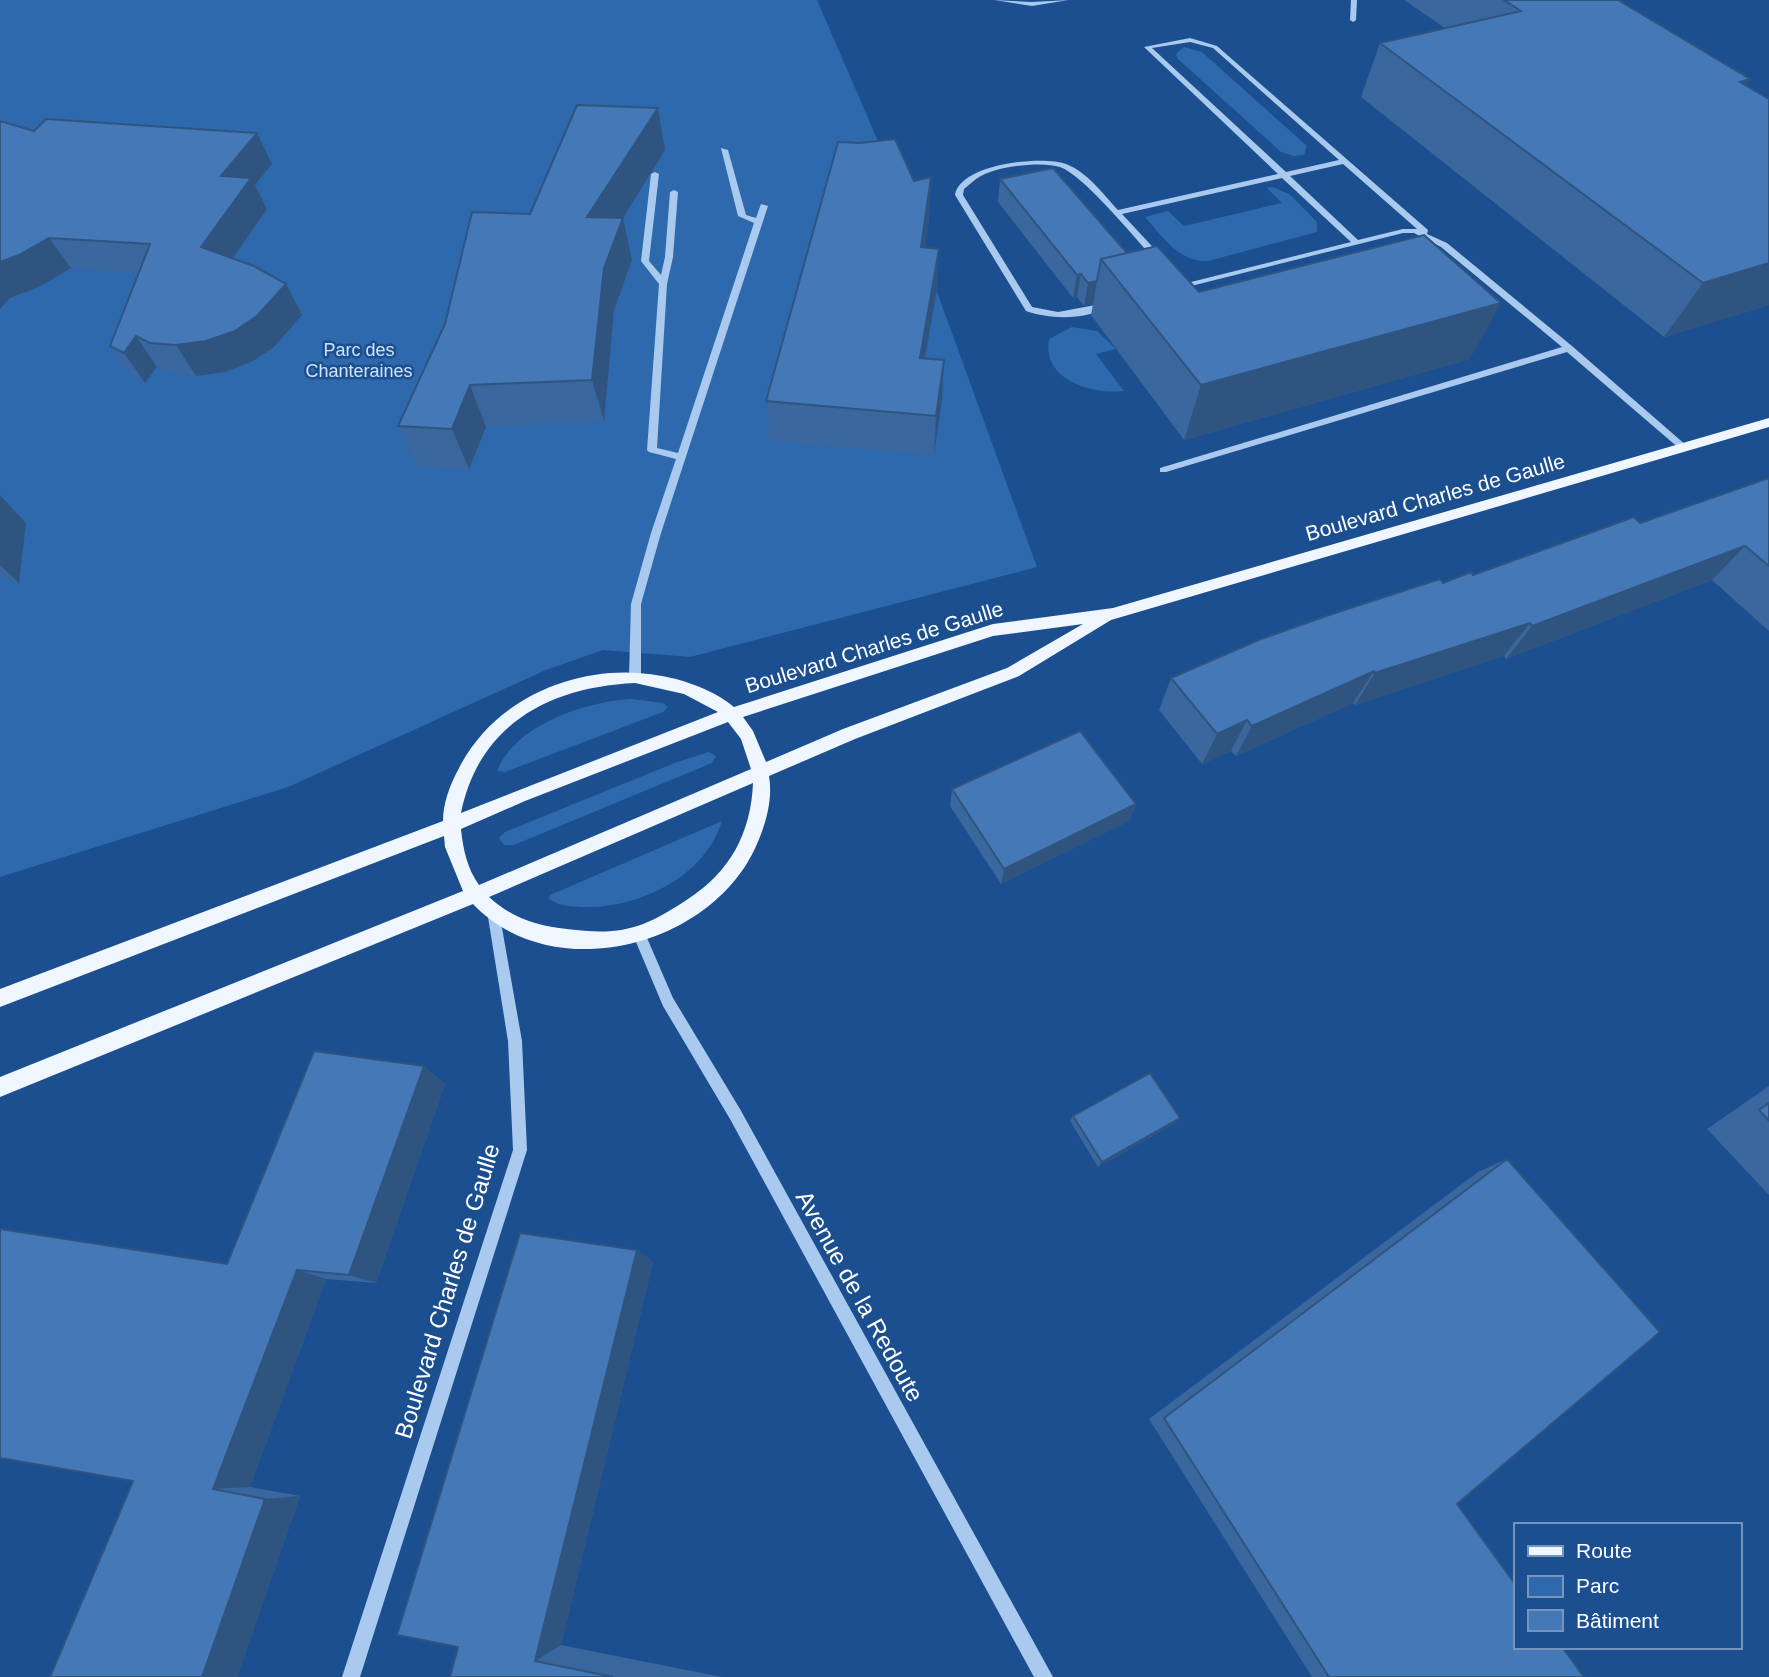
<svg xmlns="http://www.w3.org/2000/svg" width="1769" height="1677" font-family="Helvetica,sans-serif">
	<rect width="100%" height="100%" fill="#1b4f8f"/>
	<path fill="#2e69ad" d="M0,0H817L904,201L1037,567L690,657L603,650L546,670L288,787L0,877Z
		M1184,47L1202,52L1307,146L1304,155L1293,156L1281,152L1178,59L1176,54Z
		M1272,187L1289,194L1317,222V232L1208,261C1178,262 1163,237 1145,217L1168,211L1184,226L1282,203L1267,188Z
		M1072,327L1097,331L1116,349L1096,354L1124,391C1093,395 1041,380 1049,339Z
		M632,699L663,703L668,707L663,712L505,772L497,771C515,724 588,701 632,699Z
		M709,752L716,756L712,763L514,845H504L499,838L505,832L677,762Z
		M722,821C705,877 639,908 585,907C574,907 556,906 549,898L550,895Z"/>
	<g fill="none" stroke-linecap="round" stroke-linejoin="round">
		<path fill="#a9c9ee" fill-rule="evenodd" d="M994,0L1032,2L1069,0L1032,6Z
			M1351,0H1357L1356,20L1353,22L1350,20Z
			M1190,38L1217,46L1428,230L1427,234L1447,243L1572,346L1687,446V450H1681L1567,352L1166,472H1160V468L1562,347L1441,247L1414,233H1403L1175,290V286L1351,242L1282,178L1122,214L1162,257V261H1156C1135,239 1085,176 1060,167C1042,161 998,166 981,176C975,179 969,185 964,189L963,195L1032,307L1058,312L1106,303L1110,306C1086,320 1052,320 1026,311L955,195C960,164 1041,155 1066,164C1087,172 1103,194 1118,210L1278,174L1144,47ZM1190,42L1213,48L1339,160L1286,172L1152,48ZM1343,164L1417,229H1403L1358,240L1290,176Z
			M721,148L728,150L746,215L756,218L761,204L768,206L661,533L641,604V677L635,681L629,677L631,604L651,533L676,459L649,452L647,450L659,284L641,261L651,174L655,172L659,174L649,261L661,275L665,257L670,192L674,190L678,192L673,257L667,284L657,448L678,453L754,223L738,216Z
			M493,905L498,907L499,911L522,1041L527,1150L360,1677H342L513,1150L508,1041L487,911L488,907Z
			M639,929L644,931L673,998L740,1109L1053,1677H1034L730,1119L663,1006L633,935L634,931Z"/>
		<path fill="#f0f6ff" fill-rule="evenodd" d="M1769,418V427L1111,620L1019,676L855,739L769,776C773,799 766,823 757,844C713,947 553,988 473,904L0,1097V1077L463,891L445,847L444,836L0,1007V989L443,821C443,803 450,785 458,770C497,691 594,657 676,679C697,685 717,693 734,707L993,624L1113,608ZM1083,624L1007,668L843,729L766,762L753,731L743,717L993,636ZM635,683L684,694L718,712L461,813C479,724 550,687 635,683ZM728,722L741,739L751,769L479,885C467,868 463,849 461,829L525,801ZM753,783C751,833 730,872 688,899C643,929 621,936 567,929C537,926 512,918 489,897Z"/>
	</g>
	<path fill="#3a679d" d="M1404,0H1618L1750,79L1746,85L1769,305L1664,337L1361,97L1380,43L1445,28Z
		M0,121L34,131L272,164L255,185L267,209L232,258L286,284L302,315L274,347L253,361L225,372L196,376L171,373L157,367L145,383L132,376L110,346L139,273L71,268L41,286L10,298L0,309Z
		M665,150L623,218L632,260L614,310L604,421L486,427L469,469L418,467L398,426L445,324L530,214Z
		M931,177L929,218L925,248L937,289L925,358L944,360L942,399L934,455L770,441L766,401L914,181Z
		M1000,179L1127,253L1199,292L1470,359L1184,440L1091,315L1093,304L1084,306L1077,297L1073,298L998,202Z
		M1769,478V631L1712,580L1506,659L1504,656L1355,705L1353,703L1236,756L1231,751L1202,764L1159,710L1171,678L1443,583L1473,575L1640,523Z
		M0,495L26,523L19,583L0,577Z
		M952,789L1136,804L1129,821L1001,884L950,806Z
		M424,1066L445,1084L376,1283L326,1279L250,1487L300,1496L237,1677H50L227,1264Z
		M1769,1086V1195L1707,1129Z
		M1073,1116L1175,1123L1098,1167L1070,1121Z
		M1507,1159L1457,1504L1584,1677H1312L1149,1419L1478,1172Z
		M637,1250L653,1262L561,1645L722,1677H450Z"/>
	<path fill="#305480" d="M1750,79L1715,134L1740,82Z
		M658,108L665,150L623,218L632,260L614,310L604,421L592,380L587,217Z
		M257,133L272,164L255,185L267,209L219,278L201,247L221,176Z
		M931,177L929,218L920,288L921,247Z
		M49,238L71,268L41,286L10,298L0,309V262Z
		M939,249L937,289L918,398L920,358Z
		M1769,263V305L1664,337L1703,283Z
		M1081,274L1077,297L1073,298L1077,275Z
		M1097,281L1093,304L1084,306L1088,283Z
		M286,284L302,315L274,347L253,361L225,372L196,376L176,345Z
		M1501,303L1470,359L1184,440L1201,385Z
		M136,336L157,367L145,383L124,353Z
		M944,360L942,399L934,455L936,416Z
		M470,385L486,427L469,469L452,429Z
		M0,495L26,523L19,583L0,565Z
		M1745,546L1712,580L1506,659L1532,626Z
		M1530,623L1504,656L1355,705L1375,673Z
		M1374,671L1353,703L1236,756L1252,726Z
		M1247,720L1231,751L1202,764L1217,734Z
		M1136,804L1129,821L1001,884L1004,869Z
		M424,1066L445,1084L376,1283L349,1275Z
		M1180,1118L1175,1123L1098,1167L1102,1162Z
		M637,1250L653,1262L561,1645L535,1661Z
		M297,1270L326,1279L250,1487L213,1489Z
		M300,1496L237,1677H202L265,1499Z"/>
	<path fill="#4478b7" stroke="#305480" stroke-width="2" d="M1504,0H1618L1750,79L1740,82L1769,99V263L1703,283L1380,43L1521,11Z
		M577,105L658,108L587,217L623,218L604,268L592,380L470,385L452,429L398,426L445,324L472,212L530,214Z
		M46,119L257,133L221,176L251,178L201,247L254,266L286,284L257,316L235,331L206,341L176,345L150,343L136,336L124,353L110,346L150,244L49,238L19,255L0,262V121L34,131Z
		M895,139L914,181L931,177L921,247L939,249L920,358L944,360L936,416L766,401L838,142L860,143Z
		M1053,168L1127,253L1101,259L1097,281L1088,283L1081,274L1077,275L1000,179Z
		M1424,235L1501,303L1201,385L1101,259L1157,246L1199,292Z
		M1769,478V566L1745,546L1532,626L1530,623L1375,673L1374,671L1252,726L1247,720L1217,734L1171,678L1261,639L1332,614L1440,579L1443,583L1471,572L1473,575L1634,517L1640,523Z
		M1080,731L1136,804L1004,869L952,789Z
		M314,1051L424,1066L349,1275L297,1270L213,1489L265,1499L202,1677H50L133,1481L0,1458V1229L227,1264Z
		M1150,1073L1180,1118L1102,1162L1073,1116Z
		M1769,1103V1121L1759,1110Z
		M1507,1159L1660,1332L1457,1504L1515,1584V1647H1562L1584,1677H1329L1164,1418Z
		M520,1233L637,1250L535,1661L613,1677H450L458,1647L397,1635Z"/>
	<g text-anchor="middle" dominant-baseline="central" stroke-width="5" stroke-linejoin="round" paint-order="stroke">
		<g font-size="18" fill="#cfe3fa" stroke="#1b4f8f">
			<text x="359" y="350">Parc des<tspan x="359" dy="21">Chanteraines</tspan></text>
		</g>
		<g font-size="21" fill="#fff" stroke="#1b4f8f">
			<text transform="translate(1435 497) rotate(-16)">Boulevard Charles de Gaulle</text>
			<text transform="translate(874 647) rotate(-17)">Boulevard Charles de Gaulle</text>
		</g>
		<g font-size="24" fill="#fff" stroke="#1b4f8f">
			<text transform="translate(447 1291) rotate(-73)">Boulevard Charles de Gaulle</text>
			<text transform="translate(860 1296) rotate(61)">Avenue de la Redoute</text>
		</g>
	</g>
	<rect x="1514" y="1523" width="228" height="126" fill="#1b4f8f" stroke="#7695bc" stroke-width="2"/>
	<rect x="1528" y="1546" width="35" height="10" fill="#f0f6ff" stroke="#7695bc" stroke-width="2"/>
	<text x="1576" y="1558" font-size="21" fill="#ffffff">Route</text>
	<rect x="1528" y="1576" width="35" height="21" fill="#2e69ad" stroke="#7695bc" stroke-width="2"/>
	<text x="1576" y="1593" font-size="21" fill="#ffffff">Parc</text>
	<rect x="1528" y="1610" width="35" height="21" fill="#4478b7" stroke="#7695bc" stroke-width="2"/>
	<text x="1576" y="1628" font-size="21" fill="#ffffff">Bâtiment</text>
</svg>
